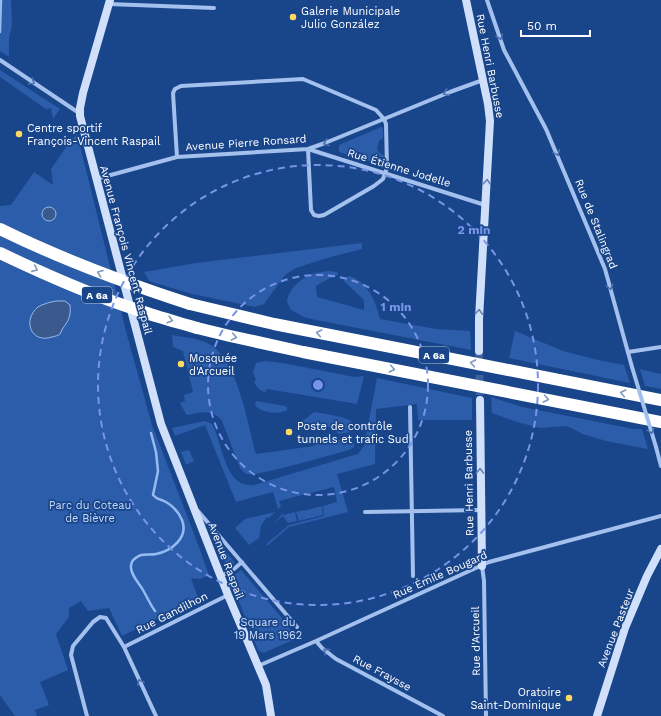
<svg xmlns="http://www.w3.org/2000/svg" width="661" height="716" font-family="'Work Sans',sans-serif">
	<rect width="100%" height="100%" fill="#19458b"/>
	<path fill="#2c5daa" d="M0,0H11L12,25L9,39V57L0,51Z
		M0,70L60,109L53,119L51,108L46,109L0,77Z
		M381,127L383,128V138L379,141L377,149L380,153L384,155V164L382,165L339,152V145Z
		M77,134L127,335L152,425L193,531L209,575L200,579L191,578L198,598L122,636L109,608L88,611L81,601L69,608V617L56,634L68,670L40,682L49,705L35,710L37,716H15L0,695V206L11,205L34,172L53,185L51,169L69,143Z
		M362,243V249L327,258L296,268L285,275L264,304L255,307L192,294L155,283L149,281L144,272L196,263Z
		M328,271L337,272L338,275L330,278L316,286L317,297L364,310V300L344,281L346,277L350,276C369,284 375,300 380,319L436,329L470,331L471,350L306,318L291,310L287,302C288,289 302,277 315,273C319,272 324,272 328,271Z
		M515,331L563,351L598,360L624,365L630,383L509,358Z
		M172,335C182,337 195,338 205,342C238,355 247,423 256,454L314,446V444L334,440L352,439L354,443V447L349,450C334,454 256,477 247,474C244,473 242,470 240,468L222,421C213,409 201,412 188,415L186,414L180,403L185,401L184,395L193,392L183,351L173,347Z
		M265,361L283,363L354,377L364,376L357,404L267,389L266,392C259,391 257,387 254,382L256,380L253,372L256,363Z
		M640,369L661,374V389L645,386Z
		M377,378L472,398V420H418L417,404L376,409L375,464L337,474L348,512L289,527L267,546L266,544L289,525L324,516L323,506L337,502L334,487L279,501L281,506L278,509L273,492L236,502L205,425L175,436L172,428L205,421L212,424C223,443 224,489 254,485L358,454L364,446Z
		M491,397L522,407L634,429H642L648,449L606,441L583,434L567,426L540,428L517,422L492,413Z
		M256,401L285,406L287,407V410C279,415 261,413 255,405Z
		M316,412L341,417L350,420L354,424V430L351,432L339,434L330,427H326L302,429V426H304L303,420C308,419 310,413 316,412Z
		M189,450L194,461L186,465L181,452Z
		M322,506L323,515L299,521L296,512L303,510V511Z
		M275,512L269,518L267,517L261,526L259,538L249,545L235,528L245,519Z
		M295,512L297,521L288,523L283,516L274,523L283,513V515Z
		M215,538L235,563L227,568Z
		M241,570L287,624L290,629L291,641L263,653L258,650L231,581L232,577Z"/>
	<path fill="#3a598d" stroke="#96bbf0" d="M42 214a7 7 0 1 1 14 0a7 7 0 1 1-14 0Z
		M56,301H65L70,305C71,316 69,320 63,328C62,330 61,332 60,334C58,336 55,336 52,337C31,344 22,320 38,307C43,304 50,302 56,301Z"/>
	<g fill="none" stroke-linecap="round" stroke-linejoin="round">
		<path stroke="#96bbf0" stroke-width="2.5" d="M0,32L1,0
			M151,433L156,452L158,471L153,495C157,500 161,499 166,502C173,506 179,513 182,520C189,538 171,551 156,554C151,555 145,554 141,555C136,557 131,560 131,566C130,574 139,583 143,590C147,597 150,604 155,611"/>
		<path stroke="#3c619c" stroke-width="8" stroke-dasharray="8 4" stroke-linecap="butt" d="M479,351L480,400"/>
		<path stroke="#a4c1ee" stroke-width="4" d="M487,0L504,50L546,129L605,269L632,367
			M109,4L214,8
			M0,60L79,113
			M308,149L485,205
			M177,157L173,93L175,89L181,86L303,79L376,110L384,119L386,124L387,168L383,179L374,186L324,215L319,216L314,215L311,210L308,149
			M96,179L177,157L308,149L325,143L450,92L483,80
			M628,352L661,347
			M410,407L413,576
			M656,447L661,466
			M198,511L297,627
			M365,512L481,510
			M482,566L484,581L486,716
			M221,576L234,569L242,562
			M316,641L322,648L336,659L443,716
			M124,647L228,595
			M258,666L316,641L489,562L661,516
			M87,716L71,655L73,646L93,622L100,617L106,618L124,647L156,716"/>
		<path stroke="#d1e0fa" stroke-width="8" d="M110,0L83,93L80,108V116L161,424L228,595L266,685L271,716
			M466,0L488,104L490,121L479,319V351
			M480,400L482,566
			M597,716L625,628L647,576L661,549"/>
		<path stroke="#fff" stroke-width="12" d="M190,304L274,324L661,400
			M197,328L230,336L303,352L661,422"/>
		<path stroke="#a4c1ee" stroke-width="4" d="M632,367L656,447"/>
		<path stroke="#fff" stroke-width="12" d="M0,229C61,259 125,283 190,304
			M0,253C44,274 91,295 138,310C157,317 177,322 197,328"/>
	</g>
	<defs><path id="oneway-chevron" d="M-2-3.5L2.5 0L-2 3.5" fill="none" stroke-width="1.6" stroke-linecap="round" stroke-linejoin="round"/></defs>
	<g stroke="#4a70ae">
		<use href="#oneway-chevron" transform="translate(500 37) rotate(71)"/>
		<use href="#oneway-chevron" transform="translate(32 82) rotate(35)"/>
		<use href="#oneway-chevron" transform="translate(446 93) rotate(159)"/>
		<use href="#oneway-chevron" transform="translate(326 143) rotate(160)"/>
		<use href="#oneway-chevron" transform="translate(557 153) rotate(66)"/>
		<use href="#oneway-chevron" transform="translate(610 287) rotate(75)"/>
		<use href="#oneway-chevron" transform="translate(651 431) rotate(73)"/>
		<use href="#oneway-chevron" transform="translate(326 651) rotate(-140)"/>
		<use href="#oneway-chevron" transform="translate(140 682) rotate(-115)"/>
	</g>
	<g stroke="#6383b7">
		<use href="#oneway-chevron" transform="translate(487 182) rotate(-87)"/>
		<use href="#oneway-chevron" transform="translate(479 312) rotate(-87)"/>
		<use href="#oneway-chevron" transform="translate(480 471) rotate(-90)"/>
	</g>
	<g stroke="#8099bf">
		<use href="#oneway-chevron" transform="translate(35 269) rotate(24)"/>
		<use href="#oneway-chevron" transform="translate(100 273) rotate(-159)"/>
		<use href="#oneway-chevron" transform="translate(170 320) rotate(16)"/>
		<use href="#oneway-chevron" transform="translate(319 333) rotate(-169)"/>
		<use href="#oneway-chevron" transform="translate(234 337) rotate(12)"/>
		<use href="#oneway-chevron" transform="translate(473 363) rotate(-169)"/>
		<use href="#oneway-chevron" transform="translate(392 369) rotate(11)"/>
		<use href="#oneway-chevron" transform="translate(623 393) rotate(-169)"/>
		<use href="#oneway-chevron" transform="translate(546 399) rotate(11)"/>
	</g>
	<g fill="none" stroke="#7795e8" stroke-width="2" stroke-dasharray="7 5">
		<circle cx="318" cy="385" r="110"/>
		<circle cx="318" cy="385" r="220"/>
	</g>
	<g fill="#ffda61" stroke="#19458b" stroke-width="1.5">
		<circle cx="293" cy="17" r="4"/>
		<circle cx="19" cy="134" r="4"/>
		<circle cx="181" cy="364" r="4"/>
		<circle cx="289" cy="432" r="4"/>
		<circle cx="569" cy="698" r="4"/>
	</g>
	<g text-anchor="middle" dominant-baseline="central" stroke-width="3.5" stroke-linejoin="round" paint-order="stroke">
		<g fill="#19458b" stroke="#bac7dc" stroke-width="1">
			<rect x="82" y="287" width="30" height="16" rx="3"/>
			<rect x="419" y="347" width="30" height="16" rx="3"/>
		</g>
		<g font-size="10" font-weight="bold" fill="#fff">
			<text x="97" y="295">A 6a</text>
			<text x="434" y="355">A 6a</text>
		</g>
		<g font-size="11" fill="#fff" stroke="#19458b" text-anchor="start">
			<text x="301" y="11">Galerie Municipale<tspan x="301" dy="13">Julio González</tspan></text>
			<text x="27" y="128">Centre sportif<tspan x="27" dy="13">François-Vincent Raspail</tspan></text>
			<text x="189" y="358">Mosquée<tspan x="189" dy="13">d'Arcueil</tspan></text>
			<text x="297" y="426">Poste de contrôle<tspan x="297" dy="13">tunnels et trafic Sud</tspan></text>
			<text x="561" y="692" text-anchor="end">Oratoire<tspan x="561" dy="13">Saint-Dominique</tspan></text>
		</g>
		<g font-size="11" fill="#fff" stroke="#19458b">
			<text transform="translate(490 66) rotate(79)">Rue Henri Barbusse</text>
			<text transform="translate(246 143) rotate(-4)">Avenue Pierre Ronsard</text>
			<text transform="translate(399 168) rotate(17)">Rue Étienne Jodelle</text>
			<text transform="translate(596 224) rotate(68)">Rue de Stalingrad</text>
			<text transform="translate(126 250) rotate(75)">Avenue François Vincent Raspail</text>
			<text transform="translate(469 483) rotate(-91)">Rue Henri Barbusse</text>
			<text transform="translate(226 561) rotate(69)">Avenue Raspail</text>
			<text transform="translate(440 575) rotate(-24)">Rue Émile Bougard</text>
			<text transform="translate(172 613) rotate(-27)">Rue Gandilhon</text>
			<text transform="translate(616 628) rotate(-69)">Avenue Pasteur</text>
			<text transform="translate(476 641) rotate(-91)">Rue d'Arcueil</text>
			<text transform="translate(382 673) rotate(28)">Rue Fraysse</text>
		</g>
		<g font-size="11" fill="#caddfa" stroke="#19458b">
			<text x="90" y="505">Parc du Coteau<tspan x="90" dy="13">de Bièvre</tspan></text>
			<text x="268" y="622">Square du<tspan x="268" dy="13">19 Mars 1962</tspan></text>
		</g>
	</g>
	<circle cx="318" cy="385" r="6" fill="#7795e8" stroke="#19458b" stroke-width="2"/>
	<g font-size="12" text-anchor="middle" font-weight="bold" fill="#7795e8" stroke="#19458b" stroke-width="3.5" stroke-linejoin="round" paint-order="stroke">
		<text x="474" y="234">2 min</text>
		<text x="396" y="311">1 min</text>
	</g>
	<path d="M521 30v6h69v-6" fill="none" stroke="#ffffff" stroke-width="2"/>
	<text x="527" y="30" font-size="12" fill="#ffffff" stroke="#19458b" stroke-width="3" paint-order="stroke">50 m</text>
</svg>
